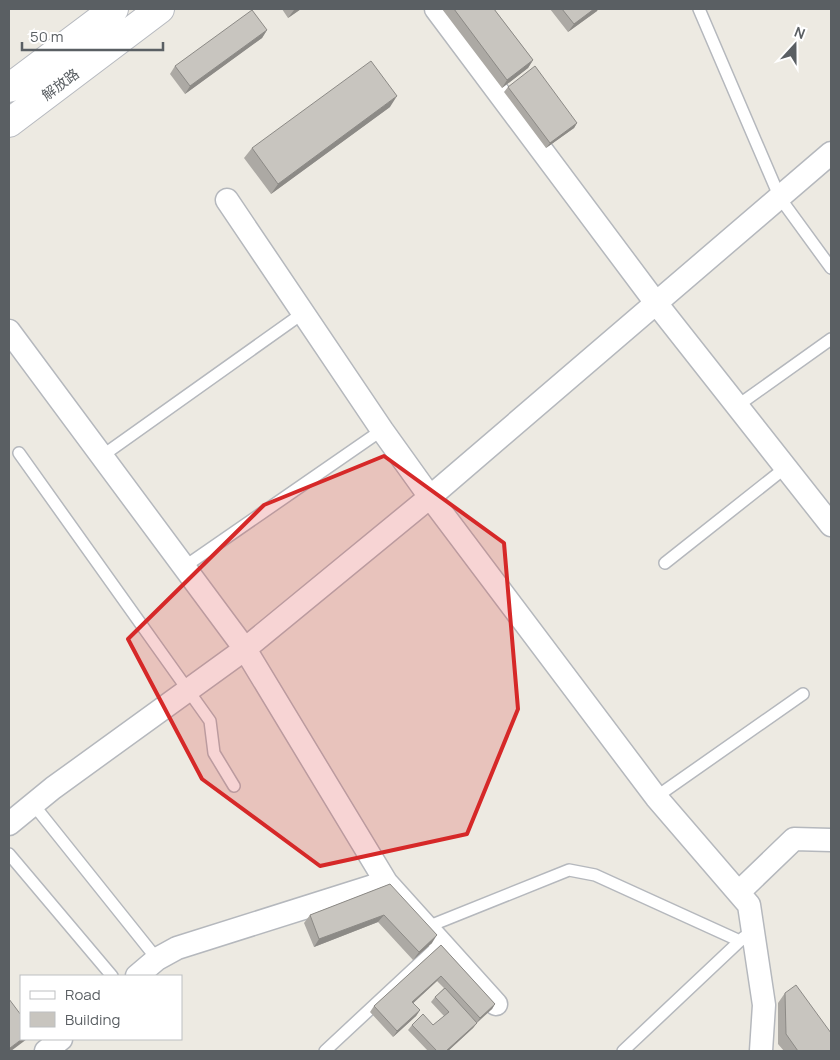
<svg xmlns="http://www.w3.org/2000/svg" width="840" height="1060" font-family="Manrope,'Noto Sans SC',sans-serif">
	<rect width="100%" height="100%" fill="#edeae2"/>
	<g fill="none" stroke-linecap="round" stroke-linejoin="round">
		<g stroke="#b5b8bd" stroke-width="14">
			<path id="lane" d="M699,9L780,198L831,268
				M737,406L831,339
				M19,453L210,721L214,753L234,786
				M102,456L303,313
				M665,563L785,468
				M184,567L382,430
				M656,797L803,694
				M33,804L157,959
				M9,854L112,976
				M427,927L569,870L595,875L740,941
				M325,1051L441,943
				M623,1051L744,937"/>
		</g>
		<g stroke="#b5b8bd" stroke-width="25">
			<path id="street" d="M436,9L656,303L831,525
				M227,200L382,430L430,497L656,797L749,905L764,1005L761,1051
				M9,331L245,649L386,882L496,1004
				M9,824L53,788L245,649L430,497L831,153
				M739,892L794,839L831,840
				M137,976L157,959L177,948L386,882
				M46,1051L61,1039"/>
		</g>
		<g stroke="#b6b9bf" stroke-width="30">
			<path id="secondary" d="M9,88L114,9
				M9,123L160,9"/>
		</g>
		<use href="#lane" stroke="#fff" stroke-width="11"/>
		<use href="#street" stroke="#fff" stroke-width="22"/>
		<use href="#secondary" stroke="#fff" stroke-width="28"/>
	</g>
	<path fill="#aca9a4" d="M282,9H301L288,18Z
		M442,9H494L533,60L528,68L502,88Z
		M550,9H598L597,11L568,32Z
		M267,30L262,38L185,94L170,74L175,66Z
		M508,87L577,123L574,128L546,148L504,92Z
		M390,107L271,194L244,158L252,148Z
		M390,884L432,943L413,960L378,922L314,947L304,923L310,915Z
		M441,945L495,1004L492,1009L477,1023L473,1028L448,1051H428L408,1030L412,1025H433L444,1016L431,1002L435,997L444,988L437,981L413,1003L420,1010L416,1016L393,1037L370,1012L374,1006Z
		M785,993L831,1051H784L778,1044V1003Z"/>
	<path fill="#8c8a86" d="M296,9H301L288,18L294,10Z
		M594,9H598L597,11L568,32L574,24Z
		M267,30L262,38L185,94L190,86Z
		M533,60L528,68L502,88L507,80Z
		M397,96L390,107L271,194L278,184Z
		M577,123L574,128L546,148L550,143Z
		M384,915L378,922L314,947L319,939Z
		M437,935L432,943L413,960L419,952Z
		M441,976L437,981L408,1008L412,1002Z
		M495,1004L492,1009L476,1023L480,1018Z
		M420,1010L416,1016L393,1037L397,1031Z
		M477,1023L473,1028L448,1051H446Z
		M22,1039H27L11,1051H9L10,1048Z"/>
	<path fill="#c8c5bf" stroke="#8c8a86" d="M454,9H494L533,60L507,80Z
		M562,9H594L574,24Z
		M252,10L267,30L190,86L175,66Z
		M371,61L397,96L278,184L252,148Z
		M535,66L577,123L550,143L508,87Z
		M390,884L437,935L419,952L384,915L319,939L310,915Z
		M441,945L495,1004L480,1018L441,976L412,1002L420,1010L397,1031L374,1006Z
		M796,985L831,1033V1051H798L786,1034L785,993Z
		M445,988L477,1023L446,1051H437L412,1025L423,1014L433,1025L449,1012L435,997Z
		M9,999L21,1015V1039H22L10,1048L9,1047Z"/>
	<path fill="#d62828" fill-opacity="0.2" stroke="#d62828" stroke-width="4" stroke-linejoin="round" d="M384,456L504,543L518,709L467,834L320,866L202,779L128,639L264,505Z"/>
	<g text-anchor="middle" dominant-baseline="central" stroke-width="4" stroke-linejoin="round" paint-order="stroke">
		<g font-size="14" fill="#5a5f63" stroke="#fff">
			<text transform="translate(60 84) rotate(-37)">解放路</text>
		</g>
	</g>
	<rect width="840" height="1060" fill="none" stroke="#5a5f63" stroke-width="20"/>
	<rect x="20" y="975" width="162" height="65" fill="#ffffff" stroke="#bdbfc1"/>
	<rect x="30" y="991" width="25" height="8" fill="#ffffff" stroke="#bdbfc1"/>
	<text x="65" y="1000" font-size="15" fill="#5a5f63">Road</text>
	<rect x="30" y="1012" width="25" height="15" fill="#c8c5bf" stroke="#bdbfc1"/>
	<text x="65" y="1025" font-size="15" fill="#5a5f63">Building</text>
	<g transform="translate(795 45) rotate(21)" stroke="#ffffff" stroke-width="4" paint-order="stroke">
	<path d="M0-4L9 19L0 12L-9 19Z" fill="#5a5f63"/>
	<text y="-8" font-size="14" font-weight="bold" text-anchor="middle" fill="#5a5f63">N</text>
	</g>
	<path d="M22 42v8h141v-8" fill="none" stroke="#5a5f63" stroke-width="2.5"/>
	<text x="30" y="42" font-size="15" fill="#5a5f63" stroke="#ffffff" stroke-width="4" paint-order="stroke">50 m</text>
</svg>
